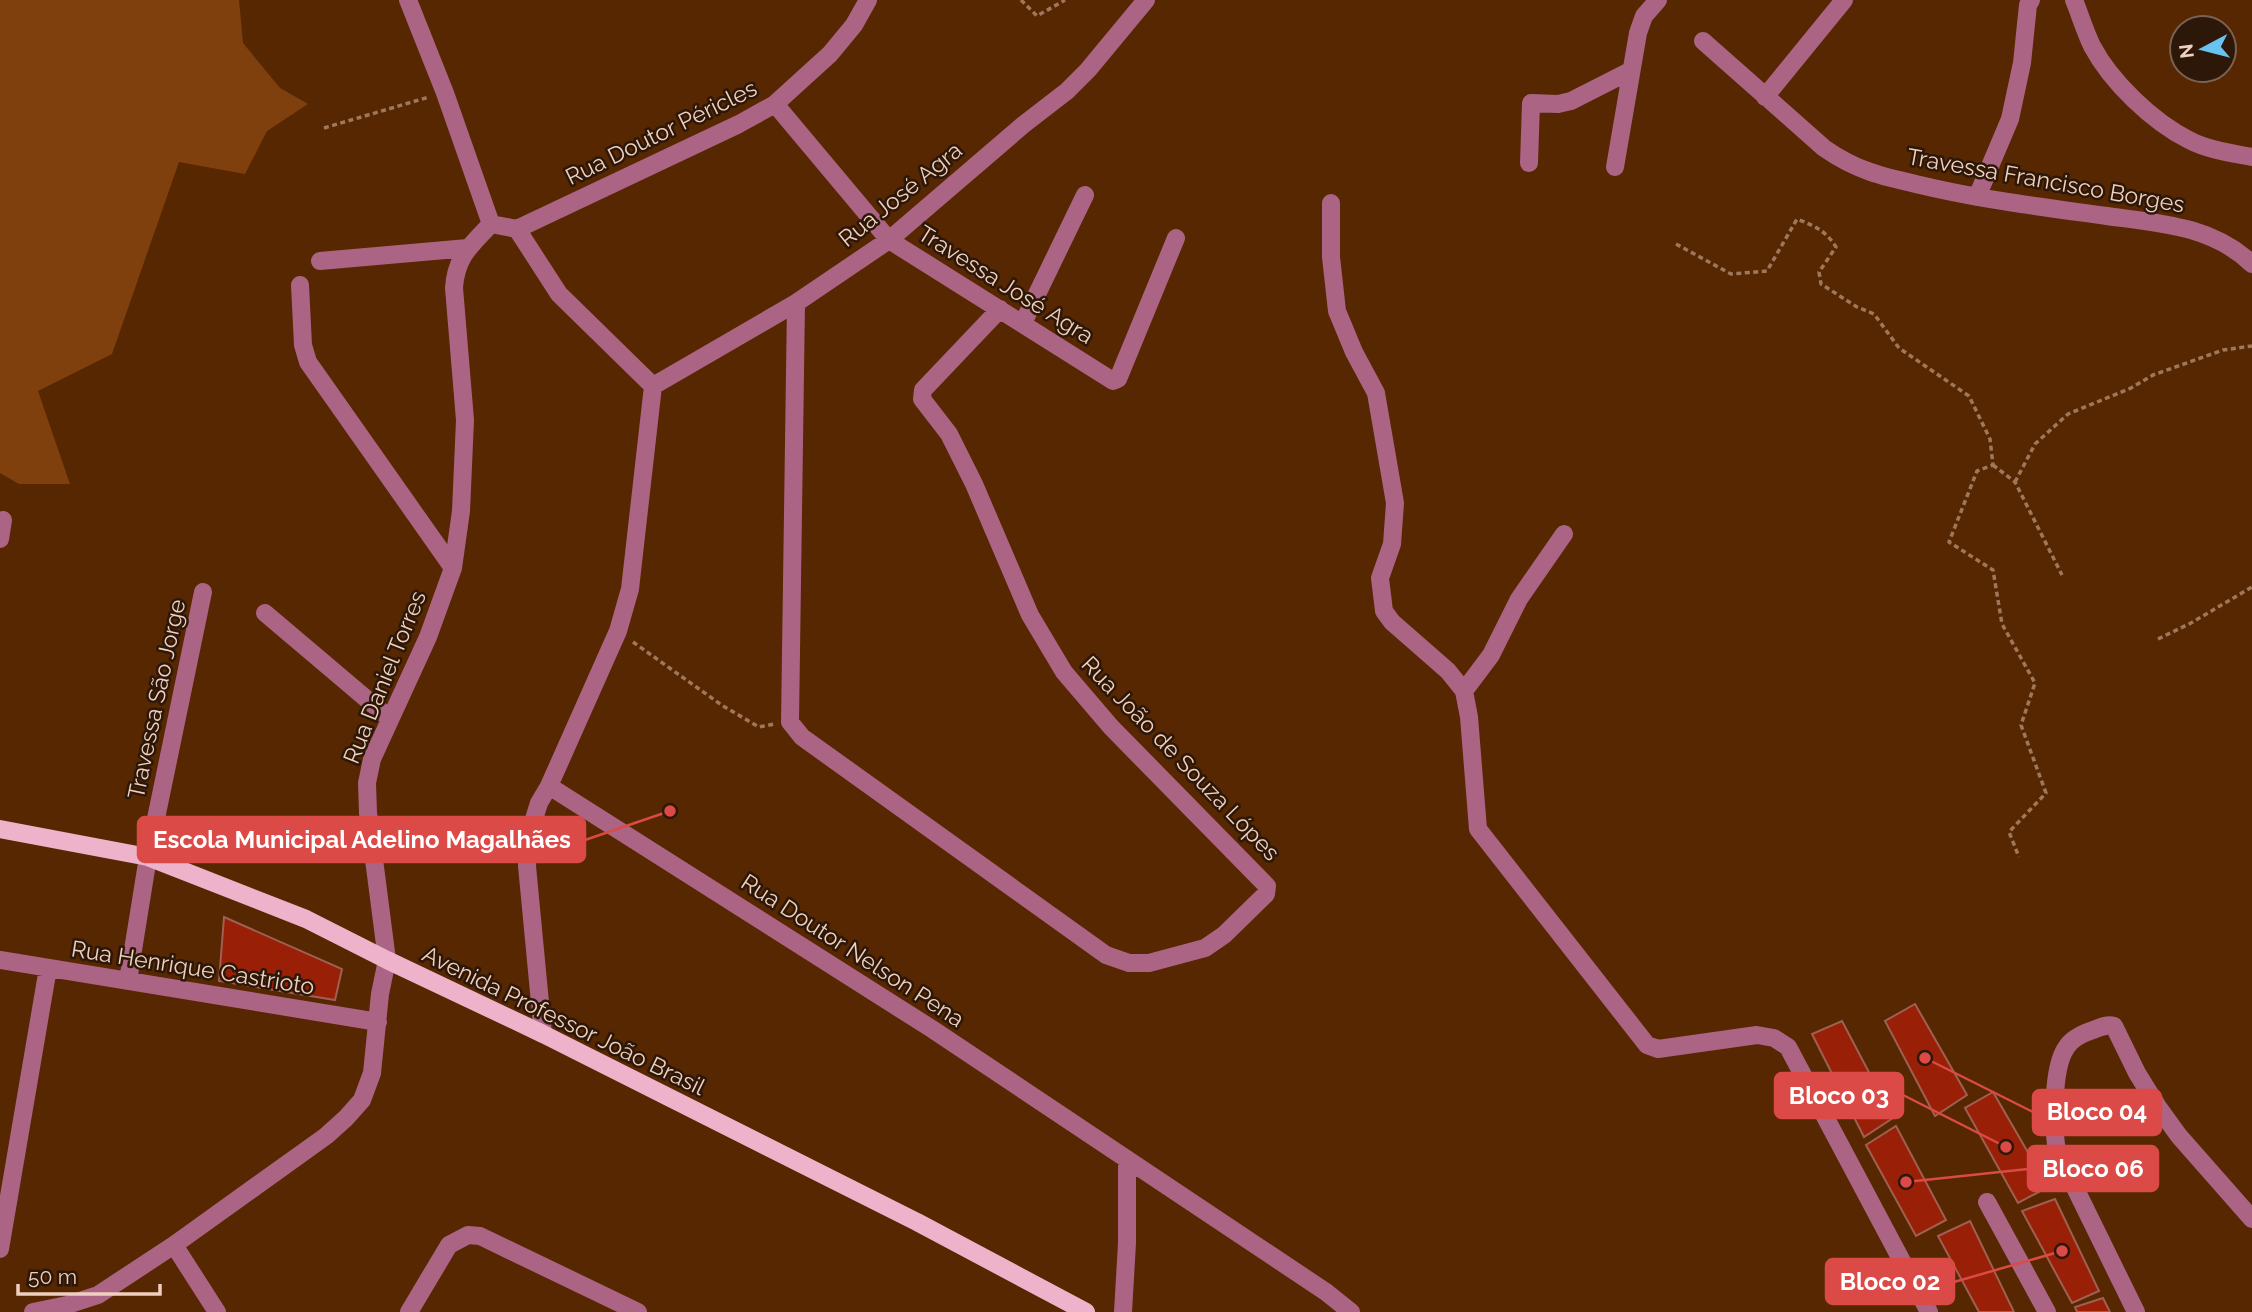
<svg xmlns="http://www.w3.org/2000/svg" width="2252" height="1312" font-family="Raleway,sans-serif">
	<rect width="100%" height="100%" fill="#562701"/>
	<path fill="#80400e" d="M0,0H239L243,43L280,88L308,104L267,131L245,174L179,162L112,354L38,391L70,484H19L0,473Z"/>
	<path fill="#992007" stroke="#9e6053" stroke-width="2" d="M224,917L342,969L335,1000L219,981Z
		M1915,1004L1967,1095L1935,1116L1885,1021Z
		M1842,1021L1893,1118L1864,1137L1812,1034Z
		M1993,1092L2048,1187L2018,1203L1965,1108Z
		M1896,1126L1946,1220L1916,1236L1866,1145Z
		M2055,1199L2099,1291L2072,1303L2022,1211Z
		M1970,1221L2014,1312H1979L1938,1236Z
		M2103,1298L2110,1312H2077L2075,1307Z"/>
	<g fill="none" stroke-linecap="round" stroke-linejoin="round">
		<path stroke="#9f785b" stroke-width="3.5" stroke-dasharray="5 3.5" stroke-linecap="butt" d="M1021,0L1037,16L1065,0
			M324,128L429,97
			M1676,244L1731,274L1767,271L1797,219C1815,226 1826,231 1836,247L1819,272L1821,284L1857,307L1874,314L1899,348L1969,396L1990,439L1993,465L1977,471L1949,542L1993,570L2002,624L2035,683L2021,725L2046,793L2009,832L2019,857
			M1993,465L2015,482L2062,575
			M2015,482L2035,444L2068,414L2131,388L2153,375L2223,350L2252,346
			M2158,639L2191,623L2252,587
			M633,642L723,706L759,727L774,724"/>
		<path stroke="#ab6484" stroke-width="18" d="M408,0L445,93L491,224
			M2074,0C2080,15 2085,31 2092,46C2111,82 2153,122 2189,140C2208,150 2231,153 2252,157
			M1703,41L1824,148C1861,174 1890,178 1933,188C1991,201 2049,208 2107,216C2159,223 2213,226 2252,264
			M1765,97L1844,0
			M775,104L889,240L1113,381L1118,379L1176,238
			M1529,163L1531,103L1558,104L1571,101L1630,71
			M1615,167L1638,33L1644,16L1658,0
			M1977,197L2010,119L2022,63L2028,5L2031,0
			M1331,203V257L1337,311L1354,352L1376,393L1395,503L1392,544L1380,578L1384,611L1392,622L1448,671L1464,691L1469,717L1478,829L1647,1045L1658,1049L1757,1035L1774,1038L1788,1047L1929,1312
			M491,224L517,229L559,294L653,386
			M517,229L739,124L775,104L830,54L854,25L868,0
			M320,261L468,248
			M300,285L303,345L308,362L453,568
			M796,303L790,722L802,737L1106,955L1129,963H1149L1205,948L1224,935L1266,894L1267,886L1111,727L1064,672L1030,615L974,484L949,434L922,399L923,390L1000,309
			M1023,323L1085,195
			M653,386L796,303L889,240L1023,125L1067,91L1088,70L1146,0
			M0,539L3,520
			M265,613L389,718
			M1464,691L1491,655L1519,599L1564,534
			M549,786L932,1029L1326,1292L1351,1312
			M0,960L378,1022
			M128,981L148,857L203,592
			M543,1034L527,866L529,835L539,803L549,786L618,631L630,589L653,386
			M1987,1202L2047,1312
			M174,1245L217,1312
			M0,1249L48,968
			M33,1312L67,1305L98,1295L174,1245L326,1136L346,1118L362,1100L372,1073L380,994L387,960L368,813L367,783L372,759L428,637L453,568L461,511L465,420L454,288C456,257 470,246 491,224
			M409,1312L449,1245L468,1235L480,1236L638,1312
			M1123,1312L1127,1243V1160
			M2136,1312L2057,1151C2053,1128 2052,1068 2066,1048C2071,1039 2084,1033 2093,1030C2101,1027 2107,1024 2114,1026L2137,1073L2158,1107L2179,1136L2252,1219"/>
		<path stroke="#eeb3cb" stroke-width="18" d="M0,829L148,857L306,919L387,960L543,1034L917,1222L1086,1312"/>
	</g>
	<g text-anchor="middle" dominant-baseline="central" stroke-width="5" stroke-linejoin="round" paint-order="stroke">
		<g font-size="23" fill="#efd0be" stroke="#2c1709">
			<text transform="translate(661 132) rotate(-26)">Rua Doutor Péricles</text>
			<text transform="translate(2046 180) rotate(10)">Travessa Francisco Borges</text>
			<text transform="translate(900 194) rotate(-39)">Rua José Agra</text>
			<text transform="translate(1006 284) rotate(32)">Travessa José Agra</text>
			<text transform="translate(384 677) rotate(-68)">Rua Daniel Torres</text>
			<text transform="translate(156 699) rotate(-78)">Travessa São Jorge</text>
			<text transform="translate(1181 758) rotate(46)">Rua João de Souza Lópes</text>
			<text transform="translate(853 950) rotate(33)">Rua Doutor Nelson Pena</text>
			<text transform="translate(193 967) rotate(9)">Rua Henrique Castrioto</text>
			<text transform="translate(564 1020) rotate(26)">Avenida Professor João Brasil</text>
		</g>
	</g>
	<path fill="none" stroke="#db4a46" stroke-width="2.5" d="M670 811L585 840M2006 1147L1903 1095M1925 1058L2033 1112M1906 1182L2028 1169M2062 1251L1954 1282"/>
	<g fill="#db4a46" stroke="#2c1709" stroke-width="2.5">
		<circle cx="670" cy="811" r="7"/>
		<circle cx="2006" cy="1147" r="7"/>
		<circle cx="1925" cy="1058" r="7"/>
		<circle cx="1906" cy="1182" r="7"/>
		<circle cx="2062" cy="1251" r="7"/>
	</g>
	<g fill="#db4a46" stroke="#db4a46" stroke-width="2.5">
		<rect x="138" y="817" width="447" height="45" rx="7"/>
		<rect x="1775" y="1073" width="128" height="45" rx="7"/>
		<rect x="2033" y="1090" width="128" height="45" rx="7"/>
		<rect x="2028" y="1146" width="130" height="45" rx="7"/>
		<rect x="1826" y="1259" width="128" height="45" rx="7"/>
	</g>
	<g font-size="24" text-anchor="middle" font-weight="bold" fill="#fff">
		<text x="362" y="848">Escola Municipal Adelino Magalhães</text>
		<text x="1839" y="1104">Bloco 03</text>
		<text x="2097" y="1120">Bloco 04</text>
		<text x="2093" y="1177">Bloco 06</text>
		<text x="1890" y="1290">Bloco 02</text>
	</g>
	<g transform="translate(2203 49) rotate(263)"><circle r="33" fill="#2c1709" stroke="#7a6151" stroke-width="2"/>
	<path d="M0-5L12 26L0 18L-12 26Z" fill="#69c3f1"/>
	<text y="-10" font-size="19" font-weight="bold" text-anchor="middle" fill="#efd0be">N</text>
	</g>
	<path d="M18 1284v10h142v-10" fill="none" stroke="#efd0be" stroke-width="3.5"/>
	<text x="28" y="1284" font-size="21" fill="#efd0be" stroke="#2c1709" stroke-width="5" paint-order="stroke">50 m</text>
</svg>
